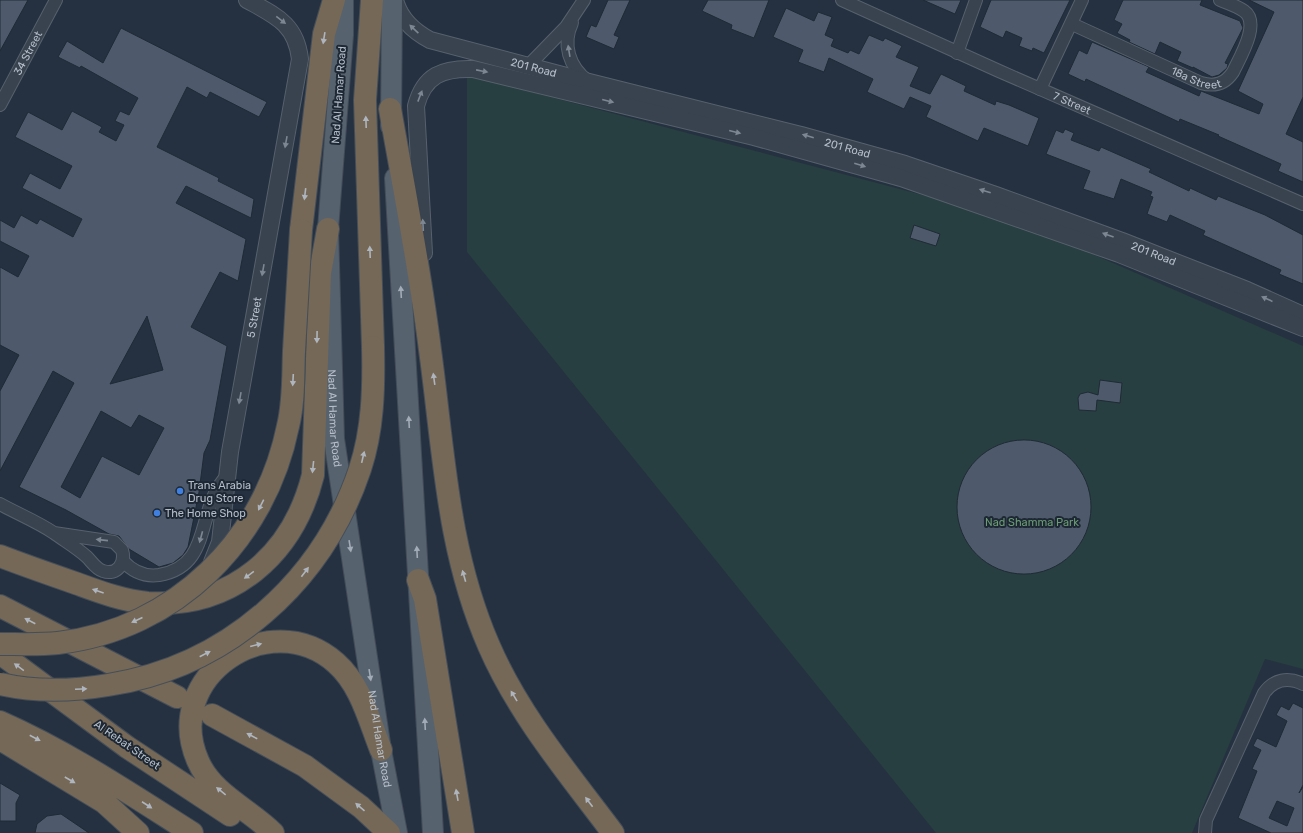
<svg xmlns="http://www.w3.org/2000/svg" width="1303" height="833" font-family="Rubik,sans-serif">
	<rect width="100%" height="100%" fill="#253140"/>
	<path fill="#273f40" d="M467,75L1010,218L1303,346V669L1265,659L1192,833H936L467,252Z"/>
	<path fill="#4e5a6b" stroke="#202a36" fill-rule="evenodd" d="M0,0H28L0,51Z
		M608,0H630L614,35L619,37L614,49L586,37L591,25L596,27Z
		M708,0H769L754,38L731,29L732,25L702,11Z
		M923,0H961L955,14Z
		M991,0H1070L1044,53L1033,48L1032,51L1019,46L1022,38L1006,31L1003,38L980,27Z
		M1123,0H1202L1200,5L1240,21L1243,28L1225,63L1228,64L1227,68L1219,75L1212,77L1193,67V68L1177,61L1181,52L1160,42L1155,54L1129,42L1130,40L1117,33L1122,24L1114,20Z
		M1249,0H1303V97L1286,134L1303,142V182L1278,171L1281,164L1218,136L1219,135L1180,119L1179,122L1086,79L1085,82L1068,74L1079,50L1087,54L1092,42L1149,67L1146,72L1199,96L1201,91L1259,114L1263,104L1238,91L1274,12Z
		M786,8L814,21L818,12L832,17L825,35L834,39L831,46L848,53L850,50L859,54L869,35L883,41L885,38L902,46L896,57L919,67L910,86L930,94L941,74L966,86L964,91L995,105L996,101L1009,105L1039,118L1028,146L984,128L978,141L926,117L931,106L910,97L904,109L867,92L873,79L829,58L824,72L798,62L803,50L773,37Z
		M121,28L267,102L259,117L210,92L207,98L187,87L157,147L219,178L218,181L254,199L251,218L186,186L176,203L246,239L238,281L220,272L191,327L227,346L210,440L204,453L199,492L188,547L183,555L173,563L159,567L129,549L119,536L109,534L66,510L19,487L74,383L53,371L0,471V391L19,355L0,345V267L18,277L29,256L0,241V220L14,228L21,215L37,224L40,219L73,237L82,219L22,188L30,173L60,189L72,166L15,137L28,112L62,130L72,111L102,127L99,132L116,141L124,125L115,121L120,111L129,115L138,98L81,66L80,68L58,57L67,41L103,63ZM147,316L163,370L110,384ZM101,411L131,428L139,415L164,428L139,475L102,456L80,498L61,487Z
		M1065,129L1074,133L1071,140L1099,151L1101,147L1151,169L1149,172L1189,191L1190,188L1216,200L1218,196L1265,215L1303,235V284L1279,274L1281,270L1203,235L1205,231L1170,215L1167,222L1147,214L1153,197L1150,196L1152,192L1121,179L1114,199L1083,189L1090,171L1046,154L1056,130L1063,133Z
		M914,225L940,234L936,246L910,238Z
		M1100,380L1122,383L1120,403L1097,400L1096,411L1079,410L1078,398L1080,394L1088,392L1098,395Z
		M957 507a67 67 0 1 1 134 0a67 67 0 1 1-134 0Z
		M1293,703L1303,708V785L1299,793L1303,787V833H1271L1238,818L1257,771L1252,769L1261,750L1253,746L1257,738L1276,747L1287,721L1276,715L1281,706L1289,710ZM1277,801L1294,808L1287,826L1269,818Z
		M0,783L20,795L16,803V821H0Z
		M61,814L89,833H35L37,824L47,816Z"/>
	<g fill="none" stroke-linecap="round" stroke-linejoin="round">
		<g stroke="#57616d" stroke-width="14">
			<g id="minor">
				<path id="s1" d="M842,0L999,71L1303,204"/>
				<path d="M572,23C562,44 569,67 588,81"/>
				<path id="s2" d="M1072,24L1201,83C1215,87 1225,84 1233,72C1240,57 1261,23 1244,11C1237,6 1228,3 1220,0"/>
				<path d="M957,53L976,0"/>
				<path d="M528,66L566,27L584,0"/>
				<path d="M1040,89L1082,0"/>
				<path id="s3" d="M0,105L56,0"/>
				<path d="M0,504C18,514 38,522 54,533C65,541 77,548 87,557C92,562 96,569 103,571C117,576 126,563 122,550L114,542L54,533"/>
				<path d="M123,561C133,572 144,577 159,575C214,566 195,508 227,476"/>
				<path d="M1205,833L1206,820L1264,693C1274,679 1288,677 1303,684"/>
			</g>
		</g>
		<g stroke="#57616d" stroke-width="18">
			<g id="tertiary">
				<path id="s4" d="M395,0C400,19 413,31 430,40L589,82L801,135L905,164L996,195L1122,241L1247,290L1303,315"/>
				<path d="M424,253L416,106C424,75 443,68 473,69L754,137L901,178L1119,254L1303,328"/>
				<path id="s5" d="M212,562L220,542L230,452L300,59C296,24 276,16 247,0"/>
			</g>
		</g>
		<g stroke="#424c58" stroke-width="22">
			<g id="primary">
				<path id="s6" d="M343,0V35L328,229L334,439L381,750L397,833"/>
				<path d="M391,126L392,0"/>
				<path d="M395,178L433,833"/>
			</g>
		</g>
		<g stroke="#444e5a" stroke-width="24">
			<path id="motorway" d="M372,0L365,100L373,347
				M390,109C404,189 420,269 430,350C444,452 447,550 489,646C519,715 568,773 613,833
				M301,230L324,34L334,0
				M0,556C26,566 52,575 78,584C100,592 124,601 148,603C232,608 293,555 313,475L320,273L328,229
				M418,580L425,599L463,833
				M0,606L177,697
				M0,653L127,747L230,815
				M212,715L305,766L361,807L389,833
				M0,722C68,752 129,793 192,833
				M0,739L104,802L138,833
				M273,833C249,809 212,794 198,761C161,677 269,604 336,663C361,685 369,720 381,750"/>
		</g>
		<use href="#minor" stroke="#39434f" stroke-width="12"/>
		<use href="#tertiary" stroke="#39434f" stroke-width="16"/>
		<use href="#primary" stroke="#57626f" stroke-width="20"/>
		<use href="#motorway" stroke="#756856" stroke-width="22"/>
		<g stroke="#444e5a" stroke-width="24" stroke-linecap="butt">
			<path id="motorway-bridge" d="M0,644C19,644 39,645 58,643C176,629 265,540 288,426C294,402 293,376 294,351C296,310 299,270 301,230
				M0,684C35,692 73,691 108,685C226,667 322,583 360,469C373,430 374,388 373,347"/>
		</g>
		<use href="#motorway-bridge" stroke="#756856" stroke-width="22"/>
	</g>
	<defs><path id="oneway-solid" d="M-6-.8H1V-3.2L6.5 0L1 3.2V.8H-6Z"/></defs>
	<g fill="#7d8793">
		<use href="#oneway-solid" transform="translate(281 20) rotate(38)"/>
		<use href="#oneway-solid" transform="translate(414 29) rotate(-137)"/>
		<use href="#oneway-solid" transform="translate(569 51) rotate(-99)"/>
		<use href="#oneway-solid" transform="translate(482 71) rotate(11)"/>
		<use href="#oneway-solid" transform="translate(420 96) rotate(-69)"/>
		<use href="#oneway-solid" transform="translate(608 101) rotate(14)"/>
		<use href="#oneway-solid" transform="translate(735 132) rotate(14)"/>
		<use href="#oneway-solid" transform="translate(808 136) rotate(-164)"/>
		<use href="#oneway-solid" transform="translate(286 142) rotate(100)"/>
		<use href="#oneway-solid" transform="translate(860 165) rotate(17)"/>
		<use href="#oneway-solid" transform="translate(985 191) rotate(-162)"/>
		<use href="#oneway-solid" transform="translate(423 225) rotate(-93)"/>
		<use href="#oneway-solid" transform="translate(1108 235) rotate(-160)"/>
		<use href="#oneway-solid" transform="translate(263 270) rotate(100)"/>
		<use href="#oneway-solid" transform="translate(1267 299) rotate(-156)"/>
		<use href="#oneway-solid" transform="translate(240 398) rotate(100)"/>
		<use href="#oneway-solid" transform="translate(201 537) rotate(105)"/>
		<use href="#oneway-solid" transform="translate(102 540) rotate(-174)"/>
	</g>
	<g fill="#afb5be">
		<use href="#oneway-solid" transform="translate(324 38) rotate(99)"/>
		<use href="#oneway-solid" transform="translate(366 122) rotate(-92)"/>
		<use href="#oneway-solid" transform="translate(305 194) rotate(97)"/>
		<use href="#oneway-solid" transform="translate(370 252) rotate(-92)"/>
		<use href="#oneway-solid" transform="translate(317 337) rotate(91)"/>
		<use href="#oneway-solid" transform="translate(434 379) rotate(-98)"/>
		<use href="#oneway-solid" transform="translate(293 380) rotate(93)"/>
		<use href="#oneway-solid" transform="translate(363 457) rotate(-77)"/>
		<use href="#oneway-solid" transform="translate(313 467) rotate(96)"/>
		<use href="#oneway-solid" transform="translate(261 505) rotate(117)"/>
		<use href="#oneway-solid" transform="translate(305 572) rotate(-53)"/>
		<use href="#oneway-solid" transform="translate(249 575) rotate(144)"/>
		<use href="#oneway-solid" transform="translate(464 576) rotate(-106)"/>
		<use href="#oneway-solid" transform="translate(98 591) rotate(-161)"/>
		<use href="#oneway-solid" transform="translate(137 620) rotate(156)"/>
		<use href="#oneway-solid" transform="translate(30 621) rotate(-153)"/>
		<use href="#oneway-solid" transform="translate(256 645) rotate(-14)"/>
		<use href="#oneway-solid" transform="translate(205 654) rotate(-27)"/>
		<use href="#oneway-solid" transform="translate(19 667) rotate(-144)"/>
		<use href="#oneway-solid" transform="translate(81 689) rotate(-2)"/>
		<use href="#oneway-solid" transform="translate(514 696) rotate(-121)"/>
		<use href="#oneway-solid" transform="translate(252 736) rotate(-152)"/>
		<use href="#oneway-solid" transform="translate(35 738) rotate(28)"/>
		<use href="#oneway-solid" transform="translate(70 780) rotate(30)"/>
		<use href="#oneway-solid" transform="translate(221 791) rotate(-141)"/>
		<use href="#oneway-solid" transform="translate(457 795) rotate(-100)"/>
		<use href="#oneway-solid" transform="translate(589 802) rotate(-127)"/>
		<use href="#oneway-solid" transform="translate(147 805) rotate(33)"/>
		<use href="#oneway-solid" transform="translate(360 807) rotate(-139)"/>
	</g>
	<g fill="#a2acb8">
		<use href="#oneway-solid" transform="translate(401 292) rotate(-93)"/>
		<use href="#oneway-solid" transform="translate(409 422) rotate(-93)"/>
		<use href="#oneway-solid" transform="translate(350 546) rotate(81)"/>
		<use href="#oneway-solid" transform="translate(417 552) rotate(-93)"/>
		<use href="#oneway-solid" transform="translate(370 675) rotate(81)"/>
		<use href="#oneway-solid" transform="translate(425 724) rotate(-93)"/>
	</g>
	<g fill="#3f7fe0" stroke="#1e2834" stroke-width="1.5">
		<circle cx="180" cy="491" r="4"/>
		<circle cx="157" cy="513" r="4"/>
	</g>
	<g text-anchor="middle" dominant-baseline="central" stroke-width="4" stroke-linejoin="round" paint-order="stroke">
		<g font-size="11" fill="#b5beca" stroke="#1e2834">
			<text stroke="none"><textPath href="#s3" startOffset="59">34 Street</textPath></text>
			<text stroke="none"><textPath href="#s4" startOffset="162">201 Road</textPath></text>
			<text stroke="none"><textPath href="#s2" startOffset="136">18a Street</textPath></text>
			<text transform="translate(339 95) rotate(-86)">Nad Al Hamar Road</text>
			<text stroke="none"><textPath href="#s1" startOffset="252">7 Street</textPath></text>
			<text stroke="none"><textPath href="#s4" startOffset="486">201 Road</textPath></text>
			<text stroke="none"><textPath href="#s4" startOffset="810">201 Road</textPath></text>
			<text stroke="none"><textPath href="#s5" startOffset="249">5 Street</textPath></text>
			<text stroke="none"><textPath href="#s6" startOffset="419">Nad Al Hamar Road</textPath></text>
			<text stroke="none"><textPath href="#s6" startOffset="743">Nad Al Hamar Road</textPath></text>
			<text transform="translate(127 745) rotate(35)">Al Rebat Street</text>
		</g>
		<g font-size="11" fill="#b5beca" stroke="#1e2834" text-anchor="start">
			<text x="188" y="485">Trans Arabia<tspan x="188" dy="13">Drug Store</tspan></text>
			<text x="165" y="513">The Home Shop</text>
		</g>
		<g font-size="11" fill="#6c9b75" stroke="#1e2834">
			<text x="1032" y="522">Nad Shamma Park</text>
		</g>
	</g>
</svg>
